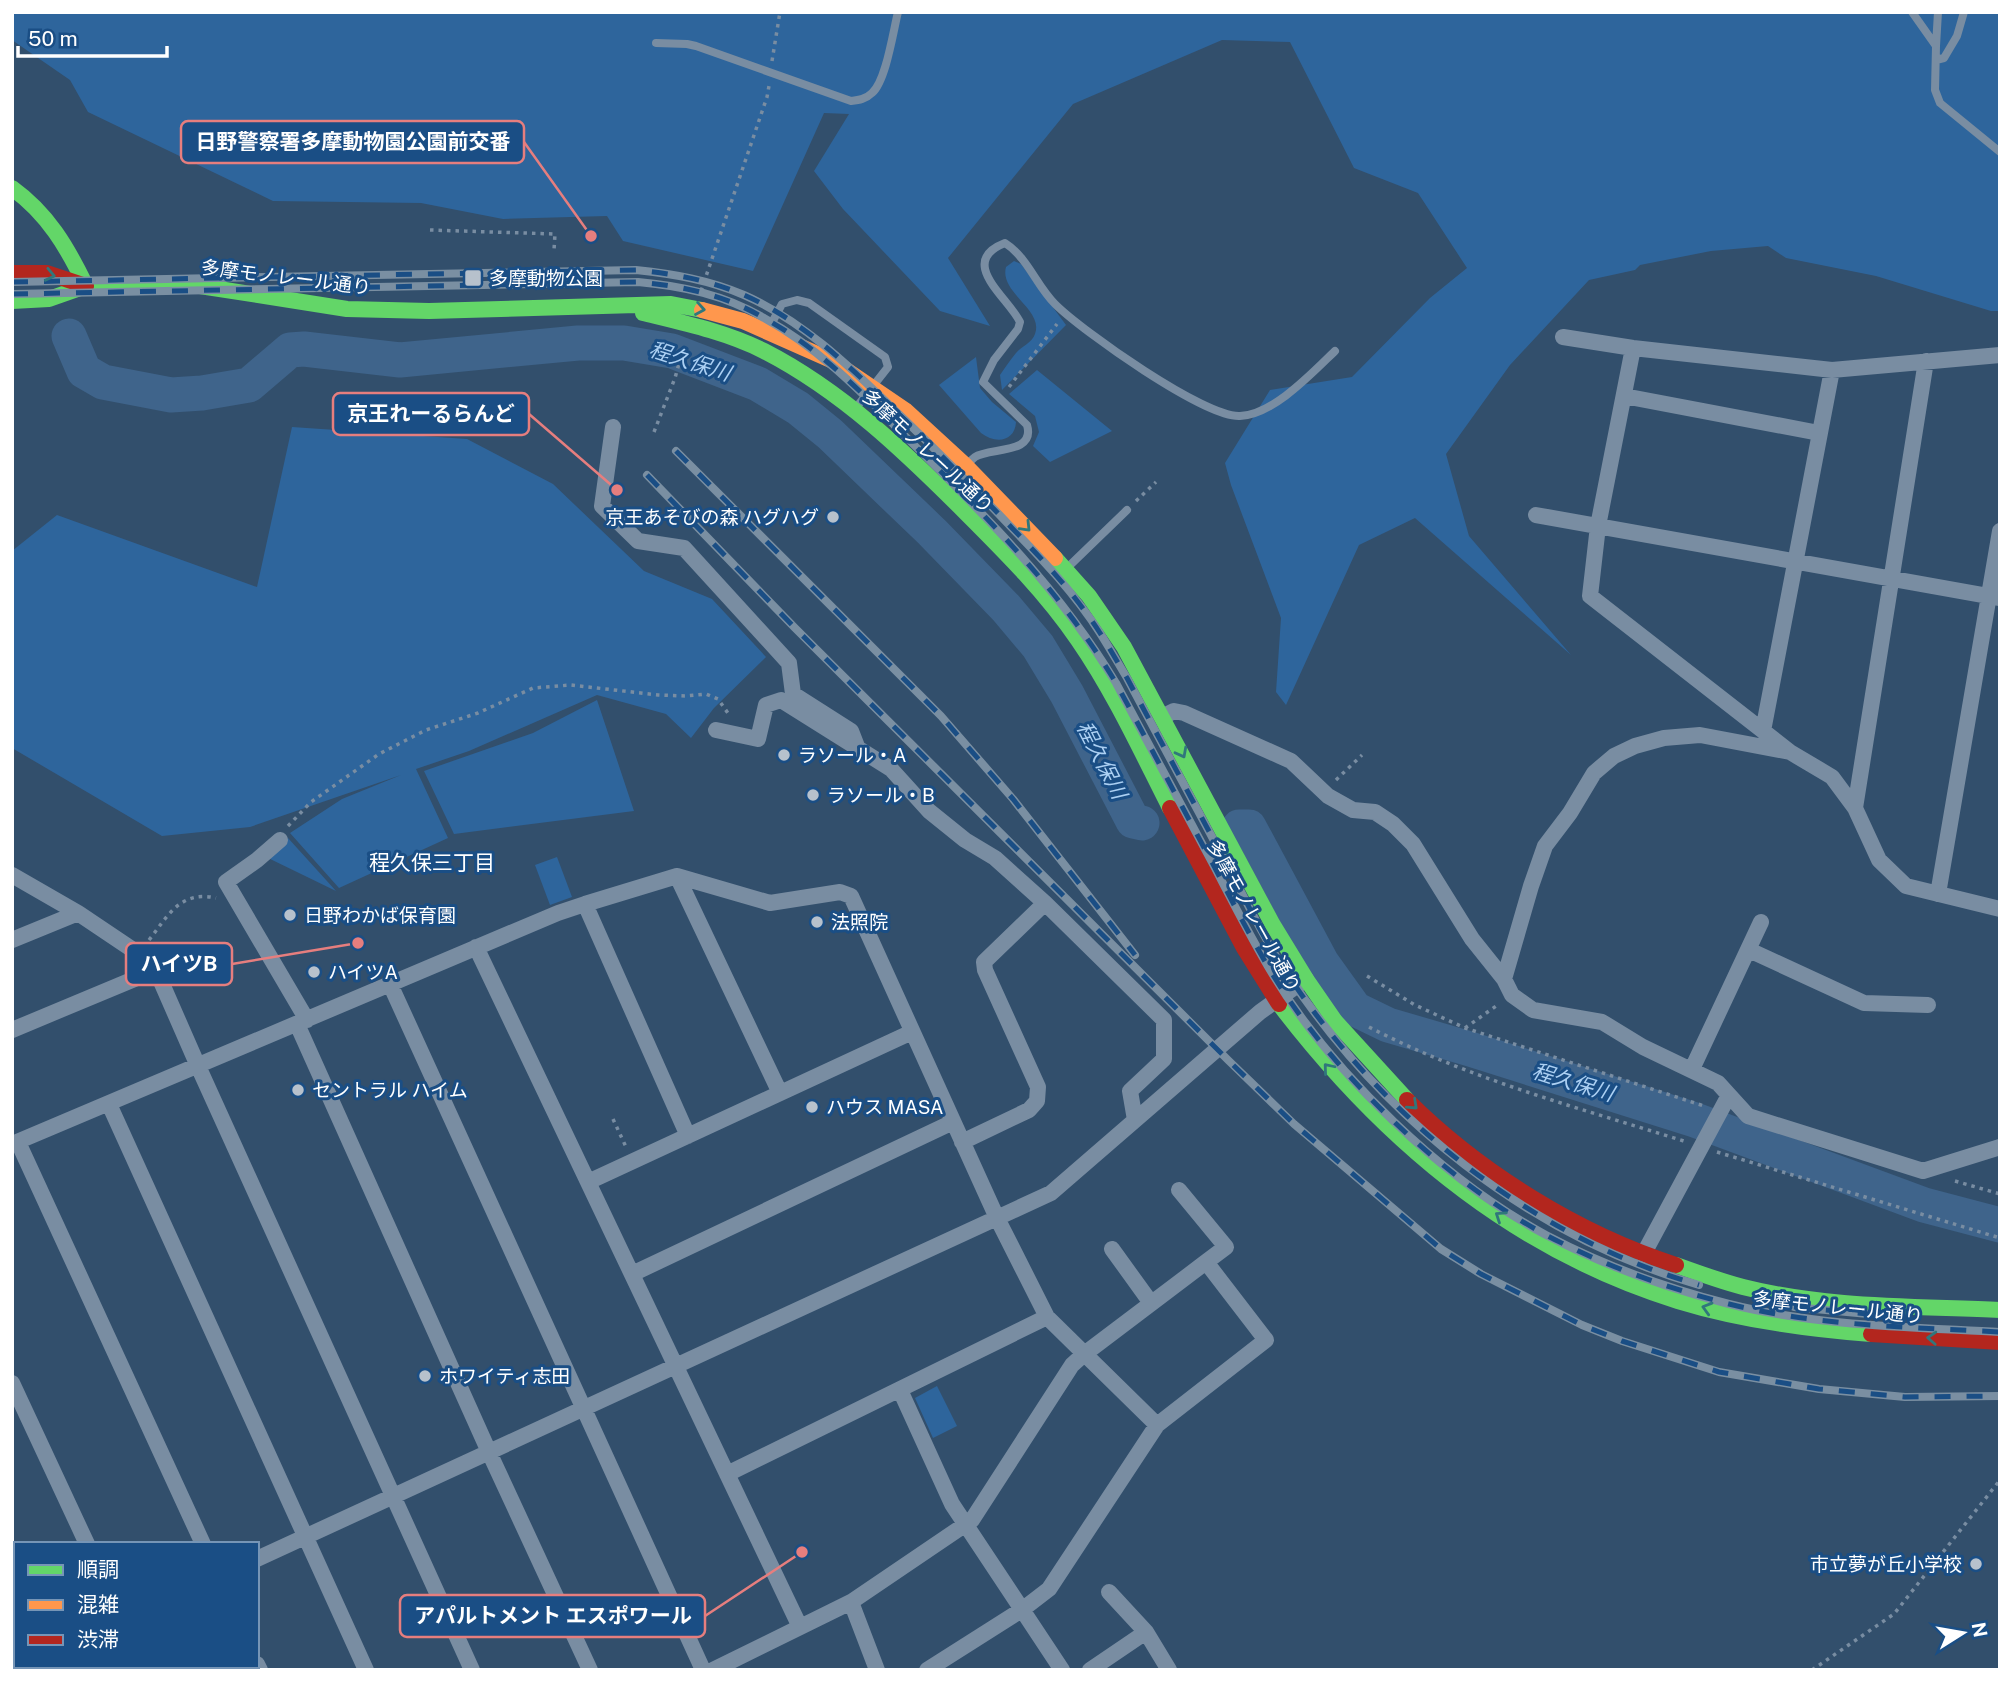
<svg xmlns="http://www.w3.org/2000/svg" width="2012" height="1682" font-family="'Public Sans','Noto Sans JP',sans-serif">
	<rect width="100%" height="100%" fill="#324f6c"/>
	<path fill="#2e659c" d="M12,12H2000V311H1991L1876,276L1786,258L1768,246L1711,251L1640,265L1635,270L1589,280L1510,365L1446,454L1469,536L1571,655L1415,518L1359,545L1286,705L1276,692L1281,618L1231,485L1225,463L1270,390L1352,377L1430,298L1467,268L1418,193L1354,168L1290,42L1222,40L1073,104L948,258L990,326L940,311L843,209L814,171L849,114L824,113L753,271L623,241L607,216L503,219L421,203L273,201L88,112L70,80L12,40Z
		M1014,261L1021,264L1066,325L1002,390L1000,375C1005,368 1010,360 1016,353C1022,346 1032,343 1035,334C1044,309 999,293 1006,267Z
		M976,357L980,388L992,402L1016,422C1015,442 995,444 981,433L939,385Z
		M1037,370L1112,431L1050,462L1033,446L1039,432L1035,416L1009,394Z
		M292,427L467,439L553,484L644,571L712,599L766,657L714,708L691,738L666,714L597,695L469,751L416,769L448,838L339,888L290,833L342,799L401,775L250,827L162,836L12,748V551L57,515L257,587Z
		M597,700L634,811L454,834L424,771L533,733Z
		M288,838L336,891L264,856Z
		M557,857L572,897L550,905L535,865Z
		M937,1386L957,1426L933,1438L915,1398Z"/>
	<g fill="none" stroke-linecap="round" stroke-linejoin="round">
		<path stroke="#3f648b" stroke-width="35" d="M69,336L84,371L103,382L171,395L202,393L249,385L290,350L304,349L400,360L578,343H624L672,351L758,384L798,408L830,434L932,532L1006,608L1038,646L1067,694L1133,821L1142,823
			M1239,827H1249L1322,963L1355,1009L1388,1025L1470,1049L1695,1120L1924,1205L2000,1225"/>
		<path stroke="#798da2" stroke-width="3.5" stroke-dasharray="3.5 5" stroke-linecap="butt" d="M772,61L780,12
			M430,230L555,234L554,250
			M701,291L767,97L769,86
			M1009,387L1057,324
			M654,432L675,378L684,345
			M1136,501L1156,482
			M1336,780L1362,755
			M288,826L311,802L379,754L426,730L478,713L533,688L571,685L658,695L686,696L706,694L718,699L730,716
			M149,940C168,916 180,890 216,898
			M1367,976L1415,1005L1465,1028L1704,1106
			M1369,1027C1469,1079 1579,1108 1687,1142
			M1465,1028L1499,1004
			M613,1119L626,1147
			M1717,1152L2000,1238
			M1955,1181L2000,1194
			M1812,1670L1894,1614L2000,1480"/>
		<path stroke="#798da2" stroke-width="8" d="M1912,12L1936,46L1935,90L1940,103L2000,152
			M656,43L687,44L696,46L851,101C859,100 866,99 872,93C886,81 893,32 898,12
			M1936,46L1938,12
			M1936,60L1944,58L1957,36L1964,12
			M768,330L782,304L797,300L809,303L885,357L888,367L855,409
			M966,466C969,463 971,460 975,457C989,447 1036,455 1027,425L983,382L994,360L1018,329L1020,322C1009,298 956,262 1005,243C1028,258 1036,285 1055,304C1082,331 1205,418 1240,416C1273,415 1312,373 1335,351
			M1066,569L1127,510"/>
		<path stroke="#798da2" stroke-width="16" d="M1563,337L1633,348L1832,370L2000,355
			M1633,348L1598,526L1590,596L1790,752L1832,777L1855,808L1879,860L1906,886L2000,909
			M1624,396L1819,433
			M613,427L602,506L638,541L684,548L789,663L793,694L851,731L858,749
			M1536,515L2000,598
			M1162,717L1174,711L1184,713L1291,761L1328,796L1353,810L1375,812L1393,824L1413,844L1472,939L1504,979L1512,995L1533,1010L1602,1022L1643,1047L1718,1083L1748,1116L1923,1171L2000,1147
			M716,730L758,739L766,705L781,700L891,769L929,811L965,840L995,858L1045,903L1164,1020V1059L1130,1091L1135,1120
			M1763,731L1832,370
			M1855,808L1926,361
			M280,840L257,860L226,882L307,1020
			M12,875L78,913L139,954L156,970L198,1066L472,1670
			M677,876L780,1093
			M1938,894L2000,531
			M585,904L688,1136
			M12,940L78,913
			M476,947L800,1627
			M1749,950L1864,1003L1928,1005
			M1504,979L1531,886L1545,846L1570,813L1594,773L1614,756L1635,746L1664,738L1700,735L1790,752
			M390,984L703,1670
			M297,1024L489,1452L590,1670
			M12,1030L156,970
			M1692,1069L1761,922
			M109,1104L366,1670
			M18,1142L203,1544
			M962,1142L1029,1110L1037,1101L1038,1087L985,970L984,962L1045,903
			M12,1144L558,913L585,904L677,876L770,903L840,892L851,896L997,1218L1047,1317L1157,1425L1266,1340L1206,1262L1083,1355L1072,1365L972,1520L851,1602L713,1670
			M588,1182L912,1032
			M1179,1190L1226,1247L1206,1262
			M1112,1249L1151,1303
			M1643,1255L1728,1097
			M632,1274L953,1122
			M12,1383L87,1544
			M900,1390L952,1504L1062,1670
			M727,1474L1047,1317
			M257,1559L1051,1193L1260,1012L1306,979
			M1109,1592L1146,1632L1169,1670
			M851,1602L877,1670
			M12,1619L16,1626
			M257,1664L260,1670
			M144,1666L146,1670
			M16,1670L24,1666
			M927,1670L1023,1609L1049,1589L1157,1425
			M1090,1670L1146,1632"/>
		<path stroke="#63d668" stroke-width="16" d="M12,188C48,214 67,247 86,286
			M12,301L49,299L86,286H200L347,309L429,311L671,304L702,310
			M643,313C684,323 726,332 764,351C842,391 905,452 966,513C1006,553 1046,593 1078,640C1114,692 1141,751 1170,808
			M1055,558L1089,596L1124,647L1273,925L1306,979L1335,1021L1407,1100
			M1279,1004C1382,1139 1513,1250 1678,1301C1740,1320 1806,1329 1871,1334
			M1676,1265C1698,1273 1720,1281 1743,1287C1826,1308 1915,1306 2000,1310"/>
		<path stroke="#ff974d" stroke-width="16" d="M702,310L743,321L833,361L905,410L966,466L1055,558"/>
		<path stroke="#b3261e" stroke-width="16" d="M12,273H47L86,286
			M1170,808L1244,948L1279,1004
			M1407,1100C1479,1172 1579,1234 1676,1265
			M1871,1334L2000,1342"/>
		<g stroke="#7a8fa2" stroke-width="8">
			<path id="rail" d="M12,282L636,270C674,274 709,280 744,295C808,323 857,374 907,422C942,456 977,491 1011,527C1043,560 1075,594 1100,633C1109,647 1118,663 1127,678C1160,740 1194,803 1227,865C1246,900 1263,938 1286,972C1382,1118 1529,1236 1699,1285
				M12,294L638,282C683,286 725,295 764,318C821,349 865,396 910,441C987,517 1060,590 1116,683C1149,744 1181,805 1214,866C1233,903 1252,940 1273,975C1334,1075 1444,1180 1546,1235C1603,1265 1666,1288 1729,1304C1817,1326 1909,1327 2000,1332
				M676,451L941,716L1013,799L1135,955
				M647,475L795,628L1228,1060L1294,1124L1441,1249L1481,1274L1582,1325L1622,1341L1719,1372L1819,1389L1905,1397L2000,1396
				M1794,1307L1868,1314"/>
		</g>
		<use href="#rail" stroke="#1a4e85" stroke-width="5" stroke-dasharray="16" stroke-linecap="butt"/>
	</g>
	<defs><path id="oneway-chevron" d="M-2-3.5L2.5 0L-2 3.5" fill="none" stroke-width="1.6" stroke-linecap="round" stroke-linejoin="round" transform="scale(1.75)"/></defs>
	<g stroke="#30777c">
		<use href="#oneway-chevron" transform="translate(50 275) rotate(12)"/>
		<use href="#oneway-chevron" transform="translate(700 309) rotate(10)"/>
		<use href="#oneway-chevron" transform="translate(1026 527) rotate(46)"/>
		<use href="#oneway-chevron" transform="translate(1182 753) rotate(62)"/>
		<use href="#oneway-chevron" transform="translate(1328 1068) rotate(-130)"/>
		<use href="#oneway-chevron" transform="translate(1413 1105) rotate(43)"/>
		<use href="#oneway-chevron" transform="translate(1500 1216) rotate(-146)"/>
		<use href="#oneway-chevron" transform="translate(1707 1308) rotate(-164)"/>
		<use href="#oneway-chevron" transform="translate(1932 1338) rotate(-177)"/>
	</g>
	<g fill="#b7c1cc" stroke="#1a4e85" stroke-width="2.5">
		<rect x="464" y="269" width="18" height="18" rx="3.5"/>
		<circle cx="833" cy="517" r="7"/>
		<circle cx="784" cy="755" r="7"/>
		<circle cx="813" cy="795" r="7"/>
		<circle cx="290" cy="915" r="7"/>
		<circle cx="817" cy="922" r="7"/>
		<circle cx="314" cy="972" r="7"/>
		<circle cx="298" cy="1090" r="7"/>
		<circle cx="812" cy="1107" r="7"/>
		<circle cx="425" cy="1376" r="7"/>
		<circle cx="1976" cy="1564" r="7"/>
	</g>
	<g text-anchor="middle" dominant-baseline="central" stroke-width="6" stroke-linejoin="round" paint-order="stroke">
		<g font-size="19" fill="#fff" stroke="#1a4e85">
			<text transform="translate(286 277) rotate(7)">多摩モノレール通り</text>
			<text transform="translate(928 451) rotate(43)">多摩モノレール通り</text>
			<text transform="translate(1254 916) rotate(61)">多摩モノレール通り</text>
			<text transform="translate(1838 1307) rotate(6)">多摩モノレール通り</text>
		</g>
		<g font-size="19" fill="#fff" stroke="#1a4e85" text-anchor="start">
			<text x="489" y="278">多摩動物公園</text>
			<text x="819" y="517" text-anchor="end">京王あそびの森 ハグハグ</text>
			<text x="798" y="755">ラソール・A</text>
			<text x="827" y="795">ラソール・B</text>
			<text x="304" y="915">日野わかば保育園</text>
			<text x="831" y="922">法照院</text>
			<text x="328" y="972">ハイツA</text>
			<text x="312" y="1090">セントラル ハイム</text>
			<text x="826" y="1107">ハウス MASA</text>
			<text x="439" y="1376">ホワイティ志田</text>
			<text x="1962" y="1564" text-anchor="end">市立夢が丘小学校</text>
		</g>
		<g font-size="21" font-style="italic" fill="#acd0f3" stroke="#1a4e85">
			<text transform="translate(690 361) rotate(18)">程久保川</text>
			<text transform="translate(1102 760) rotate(63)">程久保川</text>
			<text transform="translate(1573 1082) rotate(17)">程久保川</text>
		</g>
		<g font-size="21" fill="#fff" stroke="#1a4e85">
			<text x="432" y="862">程久保三丁目</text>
		</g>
	</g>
	<path fill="none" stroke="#e67e7e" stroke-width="2.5" d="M591 236L524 142M617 490L529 414M358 943L232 964M802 1552L705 1616"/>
	<g fill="#e67e7e" stroke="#1a4e85" stroke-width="2.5">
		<circle cx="591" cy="236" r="7"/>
		<circle cx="617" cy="490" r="7"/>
		<circle cx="358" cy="943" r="7"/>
		<circle cx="802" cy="1552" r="7"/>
	</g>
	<g fill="#1a4e85" stroke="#e67e7e" stroke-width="2.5">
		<rect x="181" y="121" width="343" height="42" rx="7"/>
		<rect x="333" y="393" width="196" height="42" rx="7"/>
		<rect x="126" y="943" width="106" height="42" rx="7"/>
		<rect x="400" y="1595" width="305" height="42" rx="7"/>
	</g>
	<g font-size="21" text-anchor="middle" font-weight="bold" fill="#fff">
		<text x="353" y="149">日野警察署多摩動物園公園前交番</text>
		<text x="431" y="421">京王れーるらんど</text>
		<text x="179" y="971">ハイツB</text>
		<text x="553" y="1623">アパルトメント エスポワール</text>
	</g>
	<rect width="2012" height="1682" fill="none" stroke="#ffffff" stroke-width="28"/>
	<rect x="14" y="1542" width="245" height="126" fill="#1a4e85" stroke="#7695b6" stroke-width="2"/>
	<rect x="28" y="1565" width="35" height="10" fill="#63d668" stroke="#7695b6" stroke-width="2"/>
	<text x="77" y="1577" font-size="21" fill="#ffffff">順調</text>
	<rect x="28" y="1600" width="35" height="10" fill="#ff974d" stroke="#7695b6" stroke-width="2"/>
	<text x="77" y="1612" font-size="21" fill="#ffffff">混雑</text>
	<rect x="28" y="1635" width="35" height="10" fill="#b3261e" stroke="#7695b6" stroke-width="2"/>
	<text x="77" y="1647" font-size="21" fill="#ffffff">渋滞</text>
	<g transform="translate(1963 1633) rotate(79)" stroke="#1a4e85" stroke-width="5" paint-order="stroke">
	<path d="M0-5L12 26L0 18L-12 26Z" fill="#ffffff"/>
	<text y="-10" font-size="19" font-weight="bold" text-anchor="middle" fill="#ffffff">N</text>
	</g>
	<path d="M18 46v10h149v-10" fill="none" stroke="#ffffff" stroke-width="3.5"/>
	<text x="28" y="46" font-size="21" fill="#ffffff" stroke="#1a4e85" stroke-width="5" paint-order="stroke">50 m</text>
</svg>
